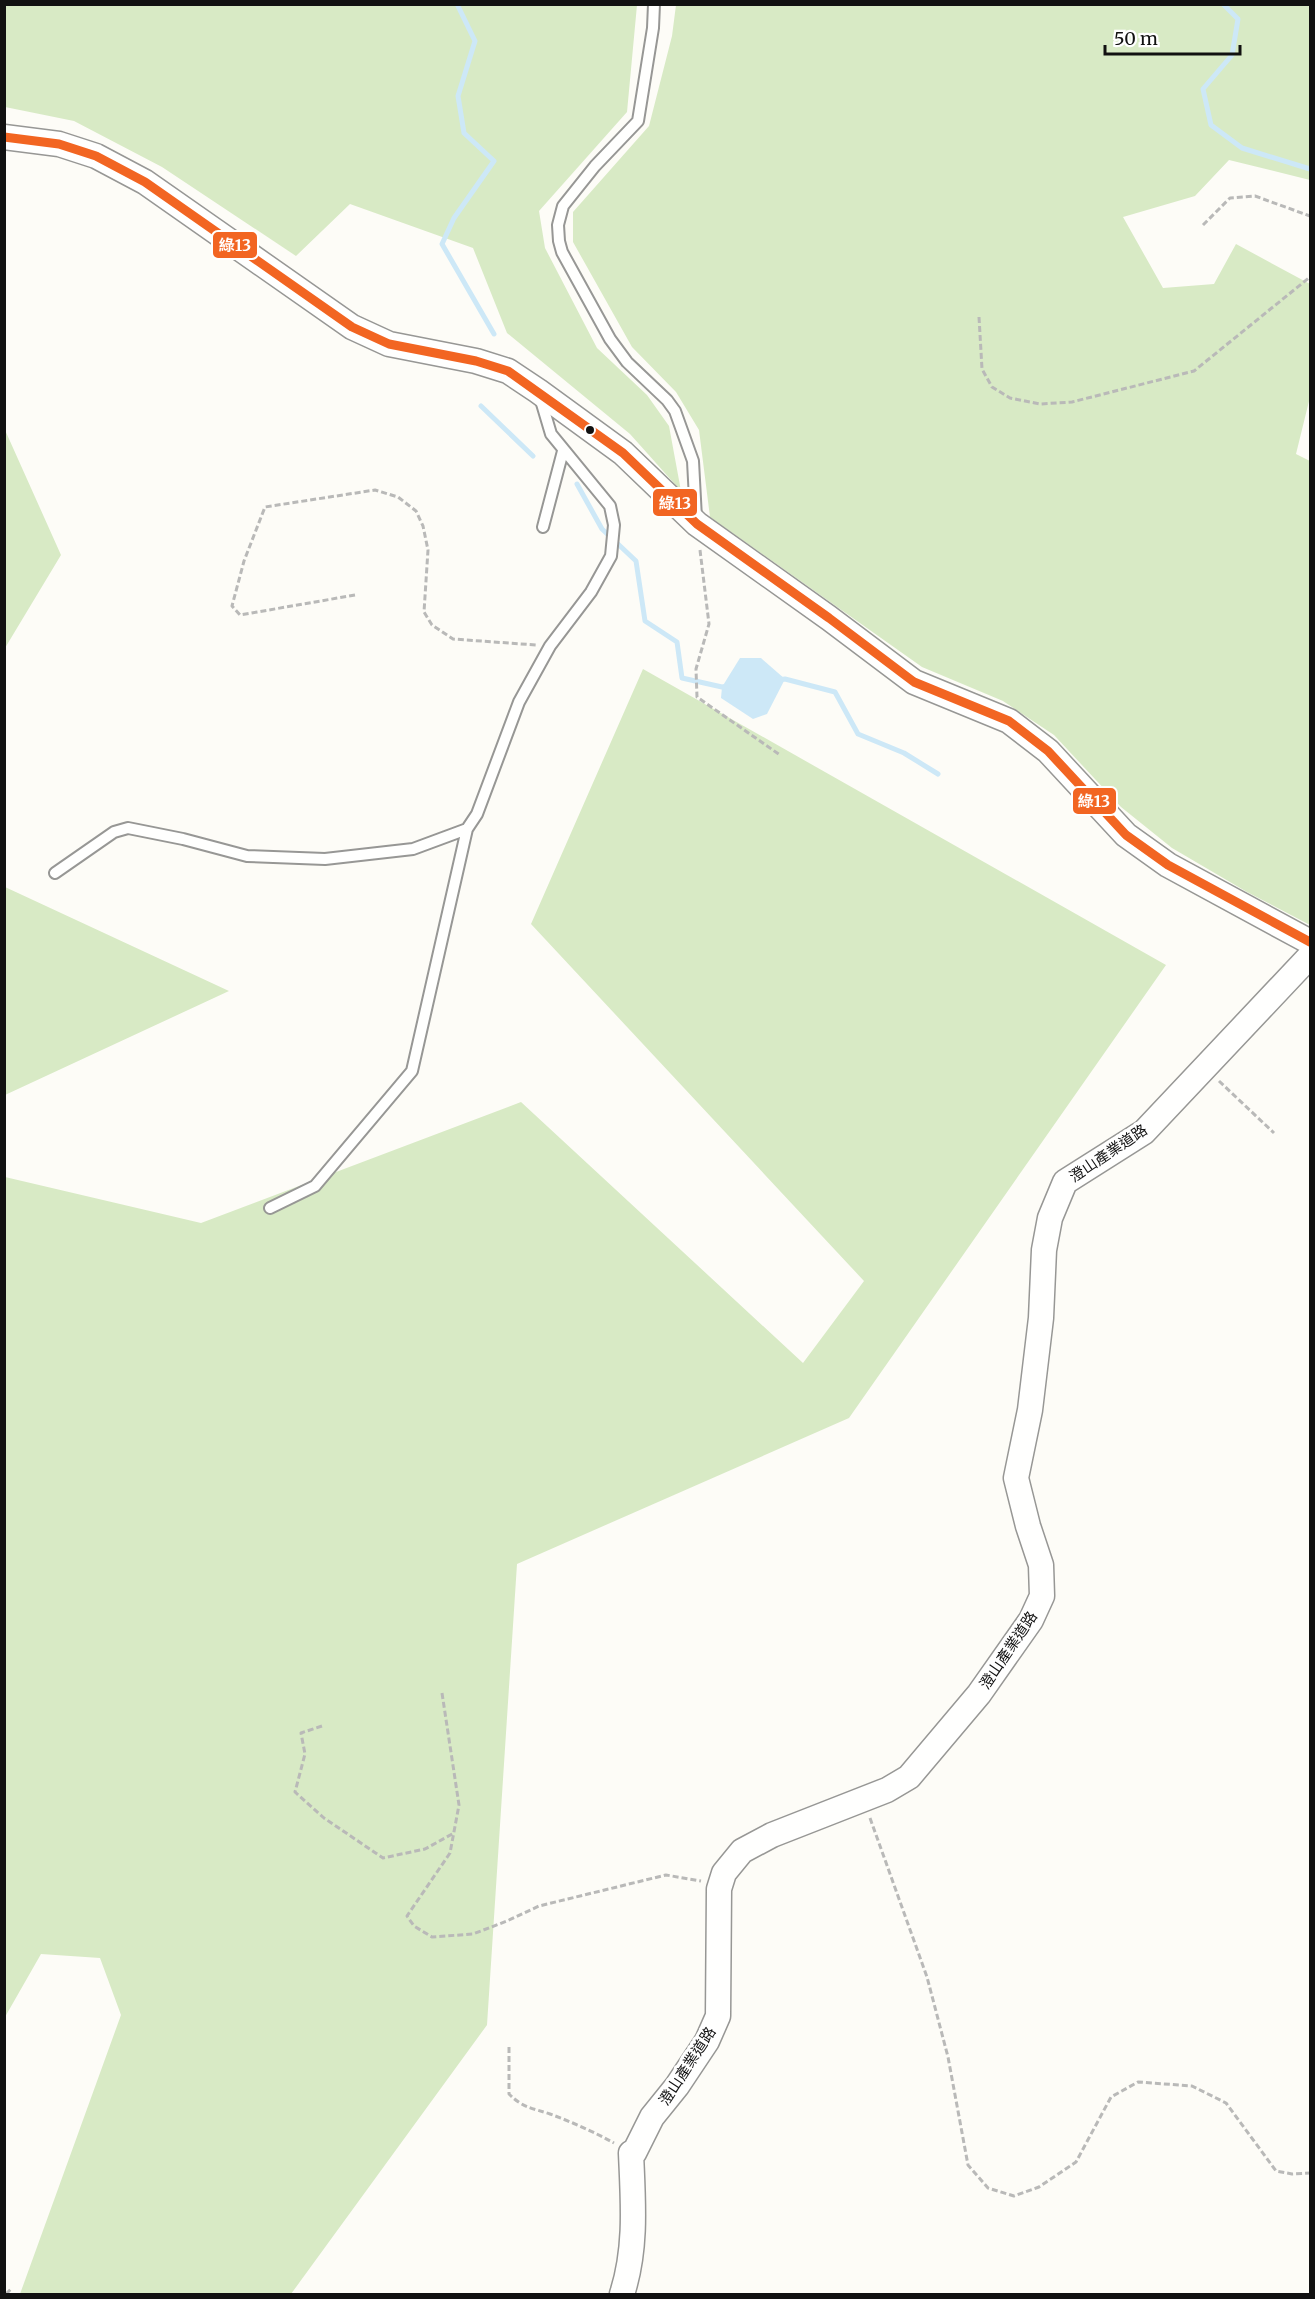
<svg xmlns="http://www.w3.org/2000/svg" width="1315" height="2299" font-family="Merriweather,'Noto Sans TC',serif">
	<rect width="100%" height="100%" fill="#fdfcf7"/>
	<path fill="#d8eac5" d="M4,5H637L627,112L539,211L545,248L597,348L647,395L669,426L681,491L630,434L507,333L473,248L350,204L296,256L162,167L74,121L5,107Z
		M676,5H1310V180L1229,160L1195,196L1123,217L1163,288L1214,284L1236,244L1310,284V397L1296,454L1310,461V925L1247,892L1172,848L1121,807L1054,735L1003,701L922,667L710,517L699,430L676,392L632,347L573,242V212L649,126L672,36Z
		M5,430L61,555L5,648H4Z
		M643,669L1166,965L849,1418L517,1564L487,2025L291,2294H20L121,2015L100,1958L41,1954L5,2017V1177L201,1223L521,1102L803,1363L864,1281L531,924Z
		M5,887L229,991L5,1095Z"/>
	<path fill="#cde8f7" d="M740,658H761L785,679L767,714L753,719L721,698L722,687Z"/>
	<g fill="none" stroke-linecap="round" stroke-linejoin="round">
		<path stroke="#cde8f7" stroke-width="5" d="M457,4L475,41L458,96L464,133L494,161L454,218L442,244L494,334
			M1223,4L1238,19L1232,55L1203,89L1211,125L1242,148L1310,169
			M481,406L533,456
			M577,484L602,529L636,561L645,621L677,642L682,678L722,687L728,686
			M778,680L785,679L835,692L858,734L904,753L938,774"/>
		<g stroke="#979795" stroke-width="14">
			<path id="service" d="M654,4L653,28L638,121L595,166L563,206L558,225L559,241L562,252L610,339L627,362L667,400L675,411L693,461L696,518
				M543,527L563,451
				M55,873L114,832L128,828L183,839L247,856L325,859L413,849L467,829L477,814L519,702L550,646L591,592L611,556L614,525L610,506L551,434L540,397
				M270,1208L315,1186L412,1071L467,829"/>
		</g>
		<g stroke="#979795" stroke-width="27">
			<path id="tertiary" d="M4,137L59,144L96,156L145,182L352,327L389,344L476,361L508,371L538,391L623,453L697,524L829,618L914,682L1009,721L1048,751L1126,835L1168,865L1310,942
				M622,2294C637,2248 633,2201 631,2153H634L652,2117L677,2086L707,2041L718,2016L719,1889L724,1873L742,1851L772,1835L887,1790L909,1777L979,1694L1031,1620L1042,1596L1041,1565L1028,1526L1016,1478L1030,1410L1041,1318L1044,1250L1050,1218L1065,1182L1144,1132L1310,956"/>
		</g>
		<path stroke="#b9b9b8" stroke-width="3" stroke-dasharray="6 3" stroke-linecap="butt" d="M1203,225L1230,198L1255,196L1310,216
			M979,317L982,369L992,387L1010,398L1040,404L1072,402L1194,371L1310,277
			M700,550L709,624L696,669L697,697L780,755
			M355,595L240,615L232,606L244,561L265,507L375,490L398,497L416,511L423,526L428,550L424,612L432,625L453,639L536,645
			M1219,1081L1274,1133
			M442,1693L459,1805L450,1853L407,1916L414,1926L432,1937L473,1934L507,1921L539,1906L666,1875L701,1881
			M322,1726L301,1733L305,1754L295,1792L324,1818L383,1858L425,1849L454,1833
			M870,1818L927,1977L948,2057L968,2165L988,2188L1014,2196L1039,2187L1076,2162L1111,2097L1138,2082L1192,2086L1226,2103L1276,2171L1292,2174L1310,2173
			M509,2047V2094C523,2108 532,2108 550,2114C572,2122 594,2132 614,2143
			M6,2294L12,2288"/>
		<use href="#service" stroke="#fffffe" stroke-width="10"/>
		<use href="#tertiary" stroke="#fffffe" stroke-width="24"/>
		<g stroke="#fff" stroke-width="14">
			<path id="bus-1" d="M4,137L59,144L96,156L145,182L352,327L389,344L476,361L508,371L623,453L697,524L829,618L914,682L1009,721L1048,751L1126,835L1168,865L1310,942"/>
		</g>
		<use href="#bus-1" stroke="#f26522" stroke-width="9"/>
	</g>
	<circle fill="#111" stroke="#fff" stroke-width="2" cx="590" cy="430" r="5"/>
	<g text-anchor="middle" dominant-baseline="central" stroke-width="6" stroke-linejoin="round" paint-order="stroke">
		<g font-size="15" fill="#111" stroke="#fff">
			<text transform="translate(1108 1153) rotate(-34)">澄山產業道路</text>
			<text transform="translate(1008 1650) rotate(-56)">澄山產業道路</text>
			<text transform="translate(687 2066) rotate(-57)">澄山產業道路</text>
		</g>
	</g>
	<g stroke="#fff" stroke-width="2">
		<rect x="212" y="231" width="46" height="28" rx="6" fill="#f26522"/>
		<rect x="652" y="488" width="46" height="29" rx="6" fill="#f26522"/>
		<rect x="1072" y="787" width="45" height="28" rx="6" fill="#f26522"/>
	</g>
	<g font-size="16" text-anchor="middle" font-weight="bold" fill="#fff">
		<text x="235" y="251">綠13</text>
		<text x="675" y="509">綠13</text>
		<text x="1094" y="807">綠13</text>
	</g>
	<rect width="1315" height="2299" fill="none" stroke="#111111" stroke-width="12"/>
	<path d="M1105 45v9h135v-9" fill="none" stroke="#111111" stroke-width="3"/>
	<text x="1114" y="45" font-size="18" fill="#111111" stroke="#ffffff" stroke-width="4.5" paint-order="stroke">50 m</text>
</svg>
